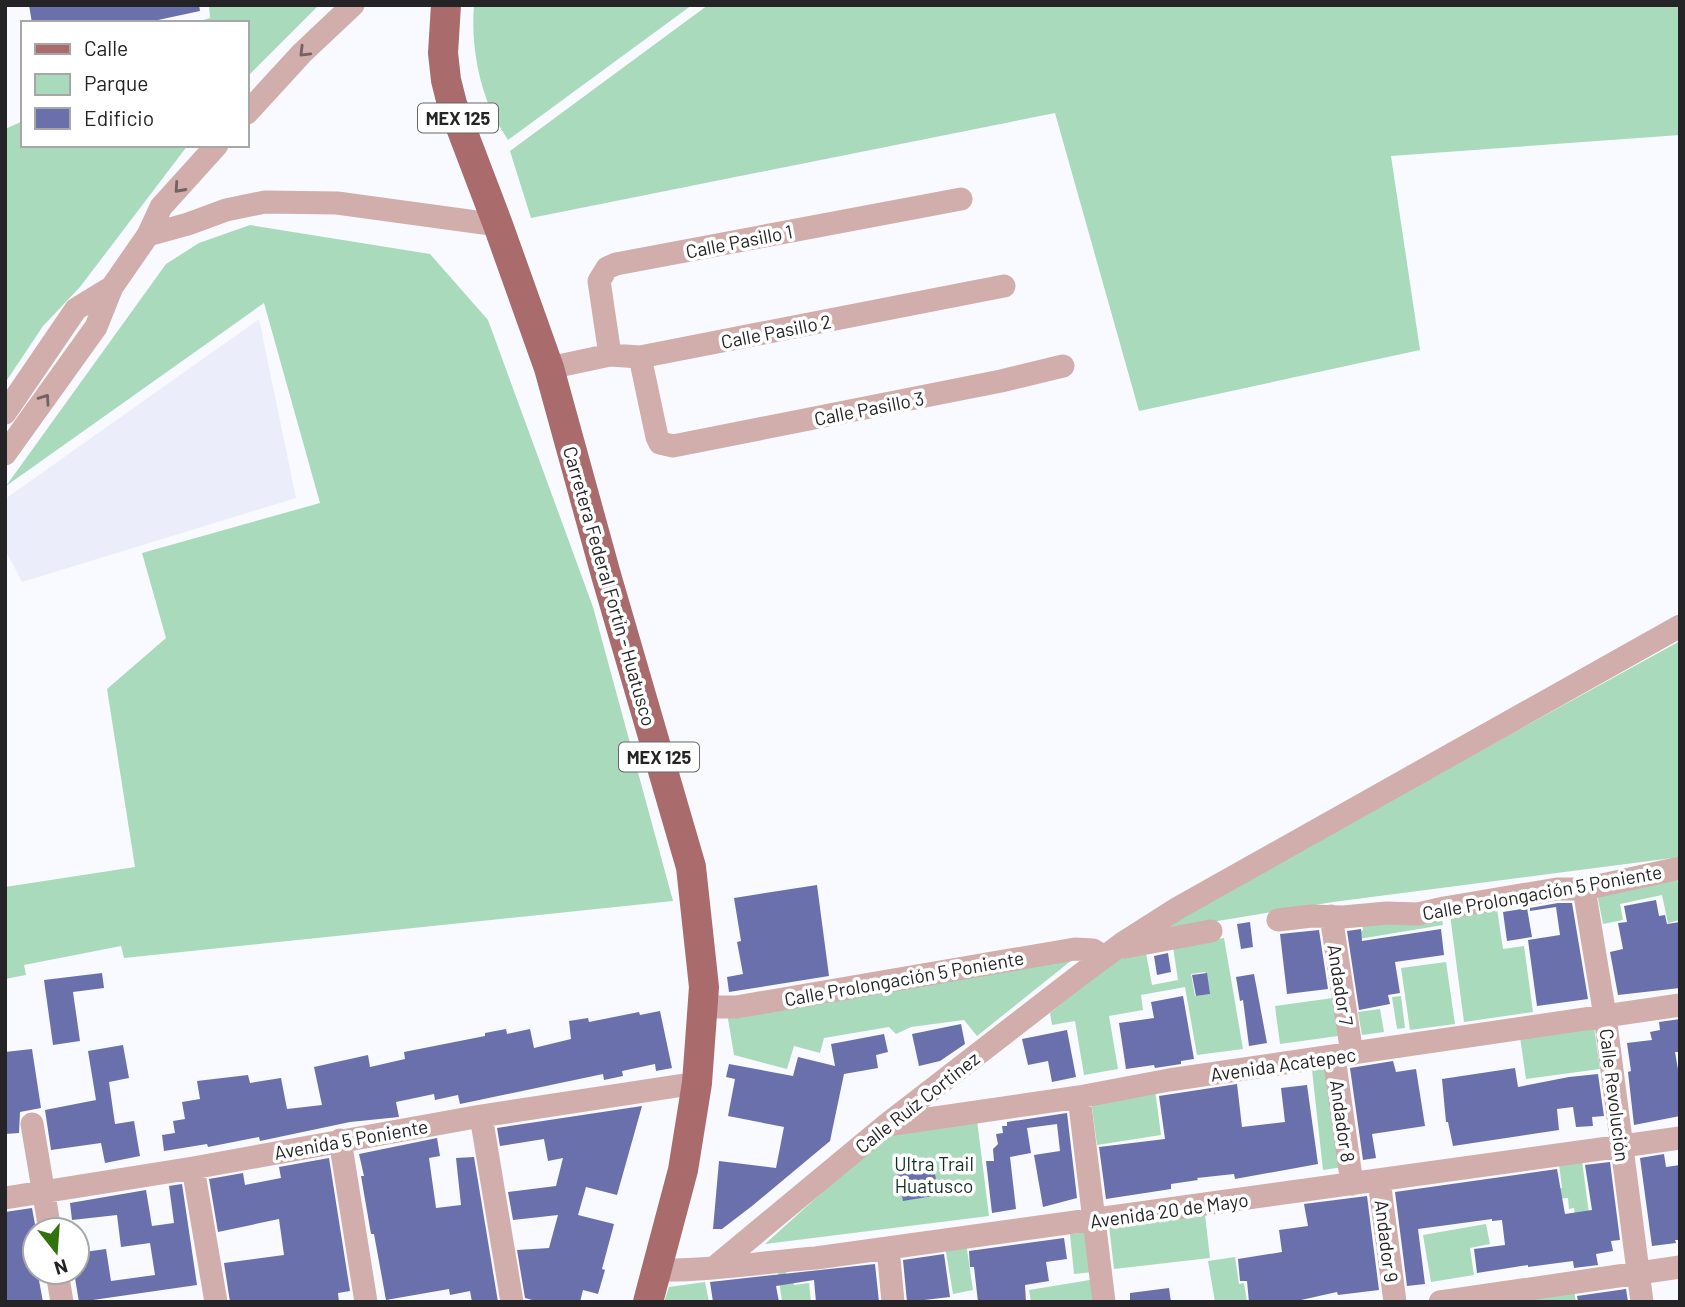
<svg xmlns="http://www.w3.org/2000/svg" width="1685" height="1307" font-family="Barlow,sans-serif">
	<rect width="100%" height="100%" fill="#f9faff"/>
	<path fill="#ebedfa" d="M259,319L296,498L22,582L5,549V499Z"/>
	<path fill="#a9dabc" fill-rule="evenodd" d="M209,5H319L247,77V23H193L210,18Z
		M474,5H692L508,140C502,130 495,120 491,110C477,79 471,39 474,5Z
		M708,5H1680V135L1391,156L1420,350L1139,411L1055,113L531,218L510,151Z
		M23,121V145H188L80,287L43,326L5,383V129Z
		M250,225L430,254L488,320L593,607L673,901L124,958L121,946L24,965L26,975L5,979V887L135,867L107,689L166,638L142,553L320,503L264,303L6,486L166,264L199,243Z
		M1680,641V857L1333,902L1151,932Z
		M1676,873L1680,894V920L1668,923L1662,895L1620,904L1623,920L1603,924L1596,889Z
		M1497,909L1503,949L1524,946L1533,1012L1464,1022L1450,915Z
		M1441,914L1443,925L1359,939V933L1363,930L1362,921Z
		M1224,938L1243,1049L1197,1055L1185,987L1141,995L1143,1010L1109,1016L1118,1069L1084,1075L1075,1021L1052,1025L1050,1013L1119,957L1146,953L1152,985L1178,980L1173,947ZM1205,972L1209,994L1195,996L1191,974Z
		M1072,960L977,1036L964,1020L911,1027L896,1034L889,1027L824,1038L820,1053L794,1046L787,1069L734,1055L727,1013Z
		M1446,962L1455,1024L1410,1030L1401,968Z
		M1401,996L1405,1028L1397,1029L1392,997Z
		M1333,998L1338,1036L1280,1044L1275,1006Z
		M1380,1009L1384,1032L1362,1035L1358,1012Z
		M1594,1027L1600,1069L1526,1079L1520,1037Z
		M1332,1068L1343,1167L1323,1170L1312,1070Z
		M1155,1090L1161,1135L1097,1145L1091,1100Z
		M977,1120L989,1216L765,1244L889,1132Z
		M1582,1161L1590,1221L1576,1222L1574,1208L1569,1209L1568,1198L1554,1199L1553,1189L1562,1188L1559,1164Z
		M1205,1215L1210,1258L1114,1269L1109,1226Z
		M1486,1224L1490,1244L1470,1248L1474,1275L1431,1282L1423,1235Z
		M1089,1232L1093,1272L1074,1274L1070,1234Z
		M966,1243L973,1290L953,1294L945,1246Z
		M1235,1257L1239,1284L1244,1283L1247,1302H1215L1208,1261Z
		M786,1271L787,1279H793L794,1285L809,1283L811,1302H782L778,1272Z
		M1096,1279L1099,1302H1031L1029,1290Z
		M705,1282L709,1302H664L669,1287Z
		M1574,1290L1576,1302H1532L1531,1298Z"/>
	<path fill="#6970ac" d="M29,5H199L200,11L144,23H32Z
		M817,885L829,976L729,992L727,977L743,974L737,942L741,941L734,898Z
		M1656,900L1659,916L1665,915L1667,924L1680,922V988L1618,995L1610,952L1623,949L1618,923L1627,922L1624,906Z
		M1558,903H1572L1588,999L1537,1006L1528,940L1560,935L1556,907L1530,911V908Z
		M1527,908L1532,937L1507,941L1503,912Z
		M1250,922L1253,947L1241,949L1237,924Z
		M1361,929L1362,941L1441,929L1444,955L1395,962L1400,993L1388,995L1390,1004L1359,1010L1347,931Z
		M1319,930L1328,989L1287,994L1280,934Z
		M1168,953L1171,972L1157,975L1154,956Z
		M102,973L104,988L73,992L80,1041L53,1045L44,980Z
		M1207,973L1210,994L1196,996L1192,975Z
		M1254,974L1267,1043L1249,1046L1243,1000L1240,1001L1236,977Z
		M1183,996L1194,1059L1181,1061V1064L1155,1068L1154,1065L1126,1069L1119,1023L1154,1018L1151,1002Z
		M660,1011L672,1068L656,1071L655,1064L622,1071L623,1076L604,1080L603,1074L460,1104L458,1095L435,1100L434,1094L396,1102L399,1117L350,1122L260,1141L259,1137L208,1147L207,1144L164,1151L162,1135L175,1133L173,1121L185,1119L182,1102L200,1099L197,1081L248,1075L250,1083L281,1078L287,1109L322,1105L314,1067L368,1055L370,1067L405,1059L404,1052L485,1036V1033L506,1029L507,1034L530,1029L534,1048L571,1039L569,1021L588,1018L589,1022L639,1012L640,1015Z
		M1680,1019V1052H1675L1680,1081V1116L1634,1125L1628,1072L1631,1071L1627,1043L1652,1040L1650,1032L1660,1030L1659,1022Z
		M961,1024L965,1044L940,1061L919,1066L912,1034Z
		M1067,1030L1076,1077L1052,1082L1048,1061L1028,1065L1022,1039Z
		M884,1034L888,1052L876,1055L878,1068L844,1074L830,1141L752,1206L722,1229H713L719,1161L776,1168L784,1127L728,1116L735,1079L726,1077L729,1064L793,1076L798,1057L835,1066L831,1044Z
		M123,1045L129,1078L109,1082L115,1124L134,1121L140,1156L105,1163L101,1143L51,1150L45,1110L96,1100L88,1051Z
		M32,1049L41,1108L20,1112L19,1133L5,1134V1052Z
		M1393,1061L1396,1072L1416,1069L1425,1126L1372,1134L1376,1158L1363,1160L1350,1068Z
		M1515,1068L1518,1087L1569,1077L1598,1074L1604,1116L1592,1117L1593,1126L1576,1127L1573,1107L1557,1109L1559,1130L1453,1146L1448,1122H1446L1442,1079Z
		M1237,1084L1242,1127L1285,1122L1281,1088L1307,1085L1318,1164L1235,1179L1234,1174L1197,1178L1198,1180L1171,1184V1189L1106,1199L1099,1147L1165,1139L1159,1096Z
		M642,1106L617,1195L586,1187L578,1215L614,1224L602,1269L605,1270L598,1294L583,1290L580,1302H539L525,1298L517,1250L549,1248L558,1215L513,1220L508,1192L556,1186L563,1158L548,1161L544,1139L500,1146L497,1128Z
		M1067,1113L1077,1198L1043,1207L1034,1155L1060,1151L1057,1124L1027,1128L1031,1153L1010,1157L1016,1209L992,1213L986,1161H994L993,1149L998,1144L996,1134L1003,1133L1002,1126H1007V1122Z
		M437,1138L440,1156L429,1158L436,1208L461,1205L456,1158L474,1157L498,1302H472L470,1291L450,1295L449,1289L386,1300L374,1234H371L361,1176H364L359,1154Z
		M1664,1154L1666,1167L1680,1165V1240H1675L1676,1243L1652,1246L1640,1158Z
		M329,1158L350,1291L338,1293L339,1302H230L224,1263L284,1255L279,1219L218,1232L209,1179L243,1173L245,1185L281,1178L279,1167Z
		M932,1159L939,1195L903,1201L896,1166Z
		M1610,1162L1620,1240L1611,1241L1613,1251L1596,1254L1598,1265L1574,1268L1573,1261L1528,1267V1265L1477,1273L1474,1249L1505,1245L1502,1220L1492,1221V1219L1418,1229L1425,1284L1407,1286L1395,1192L1557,1169L1565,1214L1592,1210L1585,1165Z
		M182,1184L197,1285L79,1302L74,1272H77V1253L106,1249L111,1281L155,1275L150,1243L121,1247L117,1215L72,1220L70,1203L146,1190L152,1226L174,1223L169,1186Z
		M1367,1196L1379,1290L1338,1295L1337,1292L1292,1302H1249L1247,1281H1240L1238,1259L1282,1252L1279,1230L1308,1226L1304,1204Z
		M32,1208L36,1230L35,1276L38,1275L43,1302H5V1212Z
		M1064,1238L1067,1259L1046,1262L1049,1281L1025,1285L1026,1302H978L974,1267H970L969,1251Z
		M944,1254L950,1297L907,1302L903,1260Z
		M875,1264L879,1302H816L814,1280L776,1286L779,1302H713L710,1282Z
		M1169,1288L1171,1302H1130V1293Z
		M1626,1289L1628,1302H1578L1577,1296Z"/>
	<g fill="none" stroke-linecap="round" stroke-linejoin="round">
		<path stroke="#d1adac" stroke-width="23" d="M247,113L302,53L353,5
			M148,235L188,224L226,210L265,202L337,203L498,225
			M610,355L599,281L607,268L616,264L961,199
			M640,357L657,437L660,443L673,446L1001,381L1063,366
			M549,368L610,355L640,357L1004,286
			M5,413L76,309L112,287
			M5,454L96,327L112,287L148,235L161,207L217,145
			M1584,889L1605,1016L1642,1302
			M1331,916L1352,1054
			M1278,920L1312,916L1343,917L1387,913L1418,914L1444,908L1557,889H1584L1680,868
			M1125,947L1211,931
			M702,1007H736L1075,949L1093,950L1104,957
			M1334,1057L1352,1184
			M1079,1097L1104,1302
			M481,1116L512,1302
			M32,1124L50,1230
			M887,1125L1079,1097L1169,1080L1680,1005
			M340,1140L366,1302
			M193,1168L216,1302
			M1379,1180L1395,1302
			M5,1198L193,1168L481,1116L697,1083
			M888,1248L893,1302
			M716,1266L886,1125L1080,975L1123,943L1178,908L1680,626
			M657,1270C710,1271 763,1262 816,1258L1680,1138
			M57,1272L62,1302
			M1440,1302L1680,1267"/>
		<path stroke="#a96b6c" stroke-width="30" d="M446,5L443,53L446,80L452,104L498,225L549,368L606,575L691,867L704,987L697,1083L683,1170L648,1302"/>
	</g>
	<defs><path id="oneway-chevron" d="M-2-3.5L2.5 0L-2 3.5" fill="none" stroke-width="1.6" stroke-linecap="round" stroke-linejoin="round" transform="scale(1.75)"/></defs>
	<g stroke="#726262">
		<use href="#oneway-chevron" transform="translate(304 52) rotate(135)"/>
		<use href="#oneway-chevron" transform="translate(179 188) rotate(132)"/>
		<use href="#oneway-chevron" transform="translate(45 399) rotate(-55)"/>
	</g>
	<g text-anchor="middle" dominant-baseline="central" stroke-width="7" stroke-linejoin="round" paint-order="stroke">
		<g fill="#fff" stroke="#666667" stroke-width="2">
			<rect x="418" y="103.5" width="80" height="29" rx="5"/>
			<rect x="619" y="742.5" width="80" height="29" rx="5"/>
		</g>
		<g font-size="18" font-weight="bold" fill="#242426">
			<text x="458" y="118">MEX 125</text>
			<text x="659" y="757">MEX 125</text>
		</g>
		<g font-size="19" fill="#242426" stroke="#fff">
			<text transform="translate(739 241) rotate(-11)">Calle Pasillo 1</text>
			<text transform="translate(776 331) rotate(-11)">Calle Pasillo 2</text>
			<text transform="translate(869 408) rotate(-11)">Calle Pasillo 3</text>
			<text transform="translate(610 586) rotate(74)">Carretera Federal Fortín - Huatusco</text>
			<text transform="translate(1542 892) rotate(-10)">Calle Prolongación 5 Poniente</text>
			<text transform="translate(904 978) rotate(-10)">Calle Prolongación 5 Poniente</text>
			<text transform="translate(1341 985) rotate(81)">Andador 7</text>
			<text transform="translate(1283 1064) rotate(-8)">Avenida Acatepec</text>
			<text transform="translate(1615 1095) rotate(83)">Calle Revolución</text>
			<text transform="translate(917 1102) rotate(-38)">Calle Ruíz Cortinez</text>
			<text transform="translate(1343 1121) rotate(82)">Andador 8</text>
			<text transform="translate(351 1139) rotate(-10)">Avenida 5 Poniente</text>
			<text transform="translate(1169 1210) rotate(-8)">Avenida 20 de Mayo</text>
			<text transform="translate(1387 1241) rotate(83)">Andador 9</text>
		</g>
		<g font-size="19" fill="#10301f" stroke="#fff">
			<text x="934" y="1163">Ultra Trail<tspan x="934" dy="22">Huatusco</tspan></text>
		</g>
	</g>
	<rect width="1685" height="1307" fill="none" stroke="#242426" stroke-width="14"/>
	<rect x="21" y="21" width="228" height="126" fill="#ffffff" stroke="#a7a7a8" stroke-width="2"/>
	<rect x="35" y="44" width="35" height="10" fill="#a96b6c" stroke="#a7a7a8" stroke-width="2"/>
	<text x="84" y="56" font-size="21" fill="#242426">Calle</text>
	<rect x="35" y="74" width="35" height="21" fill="#a9dabc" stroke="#a7a7a8" stroke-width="2"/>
	<text x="84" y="91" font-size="21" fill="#242426">Parque</text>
	<rect x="35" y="108" width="35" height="21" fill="#6970ac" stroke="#a7a7a8" stroke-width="2"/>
	<text x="84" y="126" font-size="21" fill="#242426">Edificio</text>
	<g transform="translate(56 1251) rotate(163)"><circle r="33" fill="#ffffff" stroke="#a7a7a8" stroke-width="2"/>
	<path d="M0-5L12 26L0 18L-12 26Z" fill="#30720c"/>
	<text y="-10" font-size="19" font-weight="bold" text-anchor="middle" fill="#242426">N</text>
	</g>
</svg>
